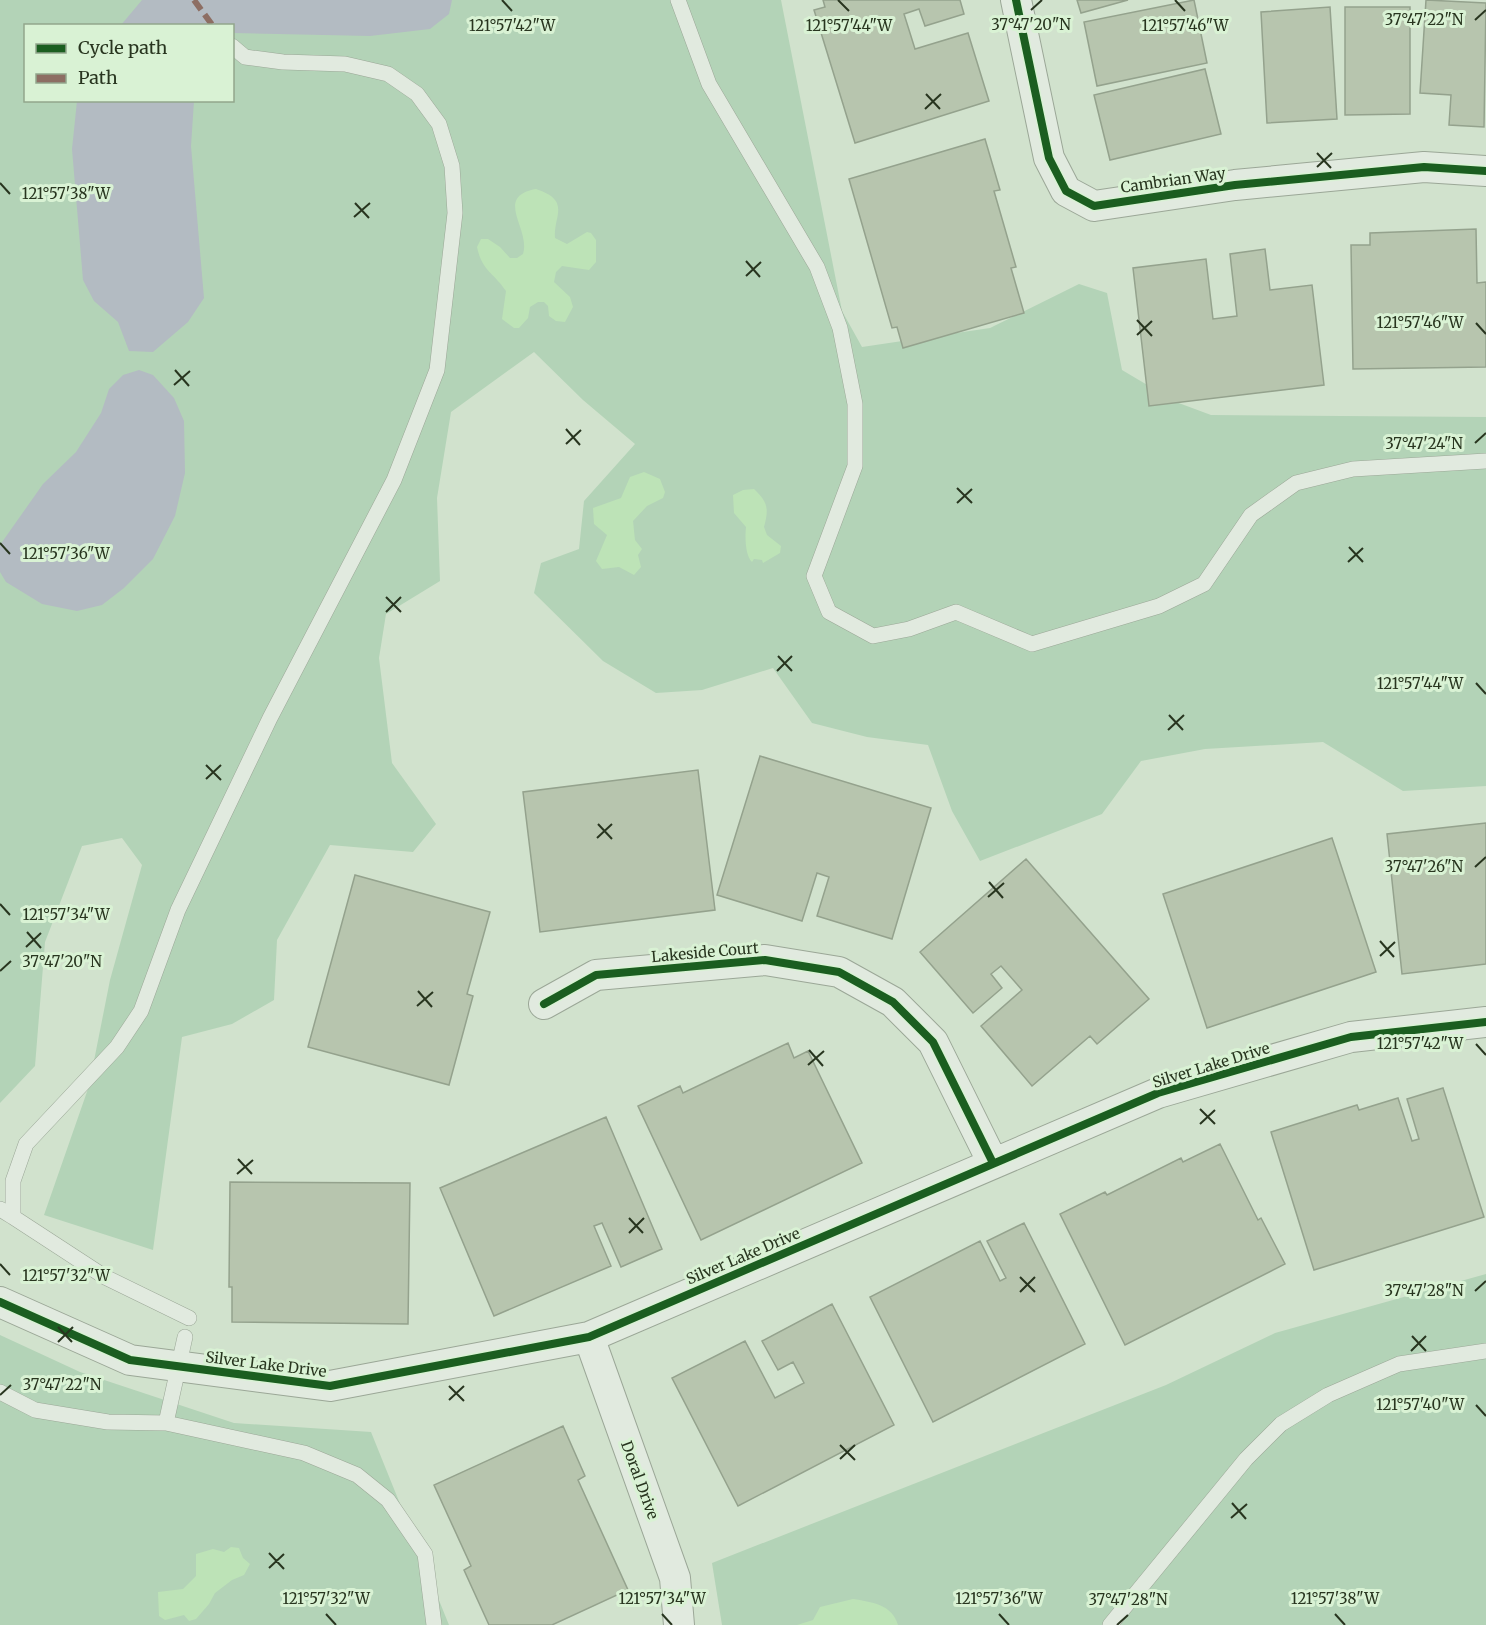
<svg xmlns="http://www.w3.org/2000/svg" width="1486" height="1625" font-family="Merriweather,serif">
	<rect width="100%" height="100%" fill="#d1e2cd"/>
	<path fill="#b3d3b7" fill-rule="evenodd" d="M0,0H781L842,311L862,347L990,328L1079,284L1107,293L1122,370L1176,402L1211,415L1486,417V786L1403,791L1323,742L1205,749L1141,761L1102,814L980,861L952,811L928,745L867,737L812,723L773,668L702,690L656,693L603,661L534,593L541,563L579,549L584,501L635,444L583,400L534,352L451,412L437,498L440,581L386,614L379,658L392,763L436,824L413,852L330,845L277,940L274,1000L232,1024L182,1037L153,1250L44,1215L89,1086L110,980L142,865L122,838L82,846L45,942L35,1066L0,1103ZM26,26H232V100H26Z
		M1486,1274V1625H722L712,1563L1166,1385L1275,1333Z
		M0,1335L80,1372L234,1423L371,1432L449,1625H0Z"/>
	<path fill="#bde3b7" d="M536,189C572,201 553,216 555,238L567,244L587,232L591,233L596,240V262L589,270L562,266L556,272L554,282L570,297L573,307L565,322L556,321L549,316L548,306L544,302H538L530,307L528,318L519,328H514L502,319L506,291C494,273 482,271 477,247L481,239H488L500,247L510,258H517L523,254C531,229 493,197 536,189Z
		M644,472L660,479L665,492L663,498L647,506L633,521L635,540L642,549L638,555L641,567L634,575L619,567L602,569L596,561L607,535L594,524L593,508L621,498L630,477Z
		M754,489C768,502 769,509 764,527L767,535L781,546L780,553L763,563L762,560L754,559L752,562C745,555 745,537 746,527L734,513L733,495L743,490Z
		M231,1547L239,1548L243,1558L250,1564L244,1575L232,1580L215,1593L209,1604L196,1619L189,1621L184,1615L165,1620L159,1616L158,1592L183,1589L196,1576V1554L213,1549L224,1552Z
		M853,1599C871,1602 892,1604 898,1625H797L813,1620L820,1607Z"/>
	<path fill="#b3bbc2" d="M142,0H452L449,14L430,29L370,36L233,33L232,26L121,25Z
		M77,101H194L191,146L204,298L188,322L153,352L129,351L118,322L94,301L83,280L72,149Z
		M139,370L153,375L174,398L184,421L185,473L175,516L153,559L124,588L102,605L77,611L42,604L6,582L0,572V545L43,484L76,452L101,413L109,389L123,375Z"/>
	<path fill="#b7c5ae" stroke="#94a28d" stroke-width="1.5" d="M823,0H960L964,14L925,26L919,9L904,14L915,49L968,33L989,101L855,143L814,10L825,7Z
		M1077,0H1128L1081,13Z
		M1194,0L1207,63L1097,86L1084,22Z
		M1426,0L1486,3L1484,127L1449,125L1451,95L1420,93Z
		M1330,7L1337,119L1267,123L1261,12Z
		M1345,7H1410V114L1345,115Z
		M1205,69L1221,134L1110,160L1094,95Z
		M985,139L1000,190L994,191L1016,267L1011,268L1024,313L903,348L897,327L892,328L849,179Z
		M1476,229L1477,283L1486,282V367L1353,369L1351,245H1370V233Z
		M1265,249L1270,290L1312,285L1324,385L1149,406L1133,268L1206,259L1213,319L1237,316L1230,254Z
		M760,756L931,808L892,939L817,916L829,877L817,873L802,921L717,895Z
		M698,770L715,910L540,932L523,792Z
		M1486,823V964L1402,974L1387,834Z
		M1332,838L1376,972L1207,1028L1163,894Z
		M1026,859L1149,999L1097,1044L1090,1036L1032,1086L981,1026L1022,990L1001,966L991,974L1002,988L973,1013L920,952Z
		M355,875L490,912L467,994L473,996L449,1085L308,1047Z
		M788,1043L794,1058L808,1051L862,1163L701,1240L638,1106L680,1086L683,1093Z
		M1443,1088L1484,1217L1314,1270L1271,1132L1357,1105L1359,1110L1398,1098L1412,1141L1419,1139L1407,1099Z
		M606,1117L662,1249L621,1267L602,1223L594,1226L611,1266L494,1316L440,1188Z
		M1220,1144L1258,1220L1261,1218L1285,1264L1125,1345L1060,1214L1105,1192L1107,1195L1181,1158L1183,1162Z
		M230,1182L410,1183L408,1324L232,1322V1287H229Z
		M1024,1223L1085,1344L933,1422L870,1297L980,1241L1000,1281L1006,1278L987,1241Z
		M832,1304L894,1425L738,1506L672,1378L745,1341L775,1398L804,1383L793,1362L778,1370L762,1341Z
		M563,1426L585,1476L578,1480L628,1590L552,1625H489L464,1570L471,1566L434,1485Z"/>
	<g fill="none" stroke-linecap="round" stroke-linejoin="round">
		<g stroke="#9ba797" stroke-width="16">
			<path id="lane" d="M678,0L709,84L817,267L840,328L855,404V466L814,576L829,612L873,636L909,629L956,612L1032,644L1159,606L1204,584L1251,515L1296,483L1353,469L1486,461
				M0,1209L13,1217V1181L26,1144L117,1047L141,1011L178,910L270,718L394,480L437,370L455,213L452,166L439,124L417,94L388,74L345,64L283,62L245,57L232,46
				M13,1217L105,1277L189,1318
				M185,1337L166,1423L304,1453L357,1475L388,1500L425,1554L434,1625
				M0,1392L35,1410L108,1422L166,1423
				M1110,1625L1246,1459L1281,1424L1328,1395L1399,1364L1486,1351"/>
		</g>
		<g stroke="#9ba797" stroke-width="32">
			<path id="street" d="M1016,0L1049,158L1066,191L1094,206L1235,185L1424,167L1486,171
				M544,1004L596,975L765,960L839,972L893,1002L933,1042L993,1163
				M0,1302L130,1360L330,1386L589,1337L1158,1093L1351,1037L1486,1022
				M589,1337L675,1578L679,1625"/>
		</g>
		<use href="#lane" stroke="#e1eadf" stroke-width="15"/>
		<use href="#street" stroke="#e1eadf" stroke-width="30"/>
		<path stroke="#8d6e63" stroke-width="6" stroke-dasharray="12 6" stroke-linecap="butt" d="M194,0L213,26"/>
		<g stroke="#d9f2d4" stroke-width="11">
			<path id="cycleway" d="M1016,0L1049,158L1066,191L1094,206L1235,185L1424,167L1486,171
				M544,1004L596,975L765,960L839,972L893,1002L933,1042L993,1163
				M0,1302L130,1360L330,1386L589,1337L1158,1093L1351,1037L1486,1022"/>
		</g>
		<use href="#cycleway" stroke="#1b5e20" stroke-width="8"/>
	</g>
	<path fill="none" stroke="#28351f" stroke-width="2" d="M502,0L512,11M838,0L849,11M1175,0L1185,11M1031,10L1042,0M1475,20L1486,10M926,94L940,109M925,109L941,94M1317,153L1331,168M1317,167L1332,153M0,183L10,194M355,203L369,218M354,217L370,203M746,261L760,277M746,276L761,262M1137,320L1152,336M1476,323L1486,334M1137,335L1152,321M175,370L189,386M174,385L190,371M566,429L580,445M1475,443L1486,433M566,444L581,430M957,488L972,503M957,503L972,489M0,543L10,554M1349,547L1363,562M1348,562L1363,548M386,597L401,612M386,612L401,597M778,656L792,671M777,671L792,656M1476,683L1486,694M1169,715L1183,730M1168,730L1184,715M206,765L221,780M206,779L221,765M598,824L612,839M597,838L612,824M1475,867L1486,857M989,882L1003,898M988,897L1004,883M0,904L10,915M27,932L41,948M1380,941L1394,957M26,947L41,933M1380,956L1395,942M0,971L11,961M418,991L432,1007M417,1006L433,992M1476,1044L1486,1055M809,1050L823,1066M808,1065L824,1051M1200,1109L1215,1124M1200,1124L1215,1110M238,1159L252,1174M237,1174L253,1160M629,1218L643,1233M629,1233L644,1218M0,1264L10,1275M1020,1277L1035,1292M1475,1291L1486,1281M1020,1292L1035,1277M58,1327L72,1342M1412,1336L1426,1351M58,1342L73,1327M1411,1351L1426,1336M449,1386L464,1401M0,1395L11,1385M449,1400L464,1386M1476,1405L1486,1416M840,1445L855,1460M840,1459L855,1445M1232,1503L1246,1519M1231,1518L1247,1504M269,1553L284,1569M269,1568L284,1554M326,1614L336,1625M662,1614L672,1625M999,1614L1009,1625M1335,1614L1345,1625M1117,1625L1128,1615"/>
	<g text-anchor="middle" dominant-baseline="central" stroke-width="6" stroke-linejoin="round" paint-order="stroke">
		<g font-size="15" fill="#28351f" stroke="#d9f2d4">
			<text transform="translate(1173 180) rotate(-8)">Cambrian Way</text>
			<text transform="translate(705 952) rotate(-5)">Lakeside Court</text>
			<text transform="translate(1211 1065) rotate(-17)">Silver Lake Drive</text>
			<text transform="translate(743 1256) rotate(-23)">Silver Lake Drive</text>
			<text transform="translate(266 1364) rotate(7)">Silver Lake Drive</text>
			<text transform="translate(640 1480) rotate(70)">Doral Drive</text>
		</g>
	</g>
	<g font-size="15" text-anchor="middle" fill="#28351f" stroke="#d9f2d4" stroke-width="6" stroke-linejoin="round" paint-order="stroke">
		<text x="1424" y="25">37°47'22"N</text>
		<text x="1031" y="30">37°47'20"N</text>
		<text x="512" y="31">121°57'42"W</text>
		<text x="849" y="31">121°57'44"W</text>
		<text x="1185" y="31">121°57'46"W</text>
		<text x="66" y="199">121°57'38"W</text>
		<text x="1420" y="328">121°57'46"W</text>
		<text x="1424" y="449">37°47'24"N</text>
		<text x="66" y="559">121°57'36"W</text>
		<text x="1420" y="689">121°57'44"W</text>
		<text x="1424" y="872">37°47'26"N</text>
		<text x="66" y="920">121°57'34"W</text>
		<text x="62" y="967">37°47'20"N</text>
		<text x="1420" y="1049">121°57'42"W</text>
		<text x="66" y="1281">121°57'32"W</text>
		<text x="1424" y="1296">37°47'28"N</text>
		<text x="62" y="1390">37°47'22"N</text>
		<text x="1420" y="1410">121°57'40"W</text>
		<text x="326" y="1604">121°57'32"W</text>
		<text x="662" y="1604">121°57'34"W</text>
		<text x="999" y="1604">121°57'36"W</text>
		<text x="1335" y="1604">121°57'38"W</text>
		<text x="1128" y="1605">37°47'28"N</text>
	</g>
	<rect x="24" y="24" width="210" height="78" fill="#d9f2d4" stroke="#92a68c" stroke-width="1.5"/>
	<rect x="36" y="44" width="30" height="9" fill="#1b5e20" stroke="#92a68c" stroke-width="1.5"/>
	<text x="78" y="54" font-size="18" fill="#28351f">Cycle path</text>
	<rect x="36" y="74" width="30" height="9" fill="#8d6e63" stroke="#92a68c" stroke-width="1.5"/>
	<text x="78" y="84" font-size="18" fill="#28351f">Path</text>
</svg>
